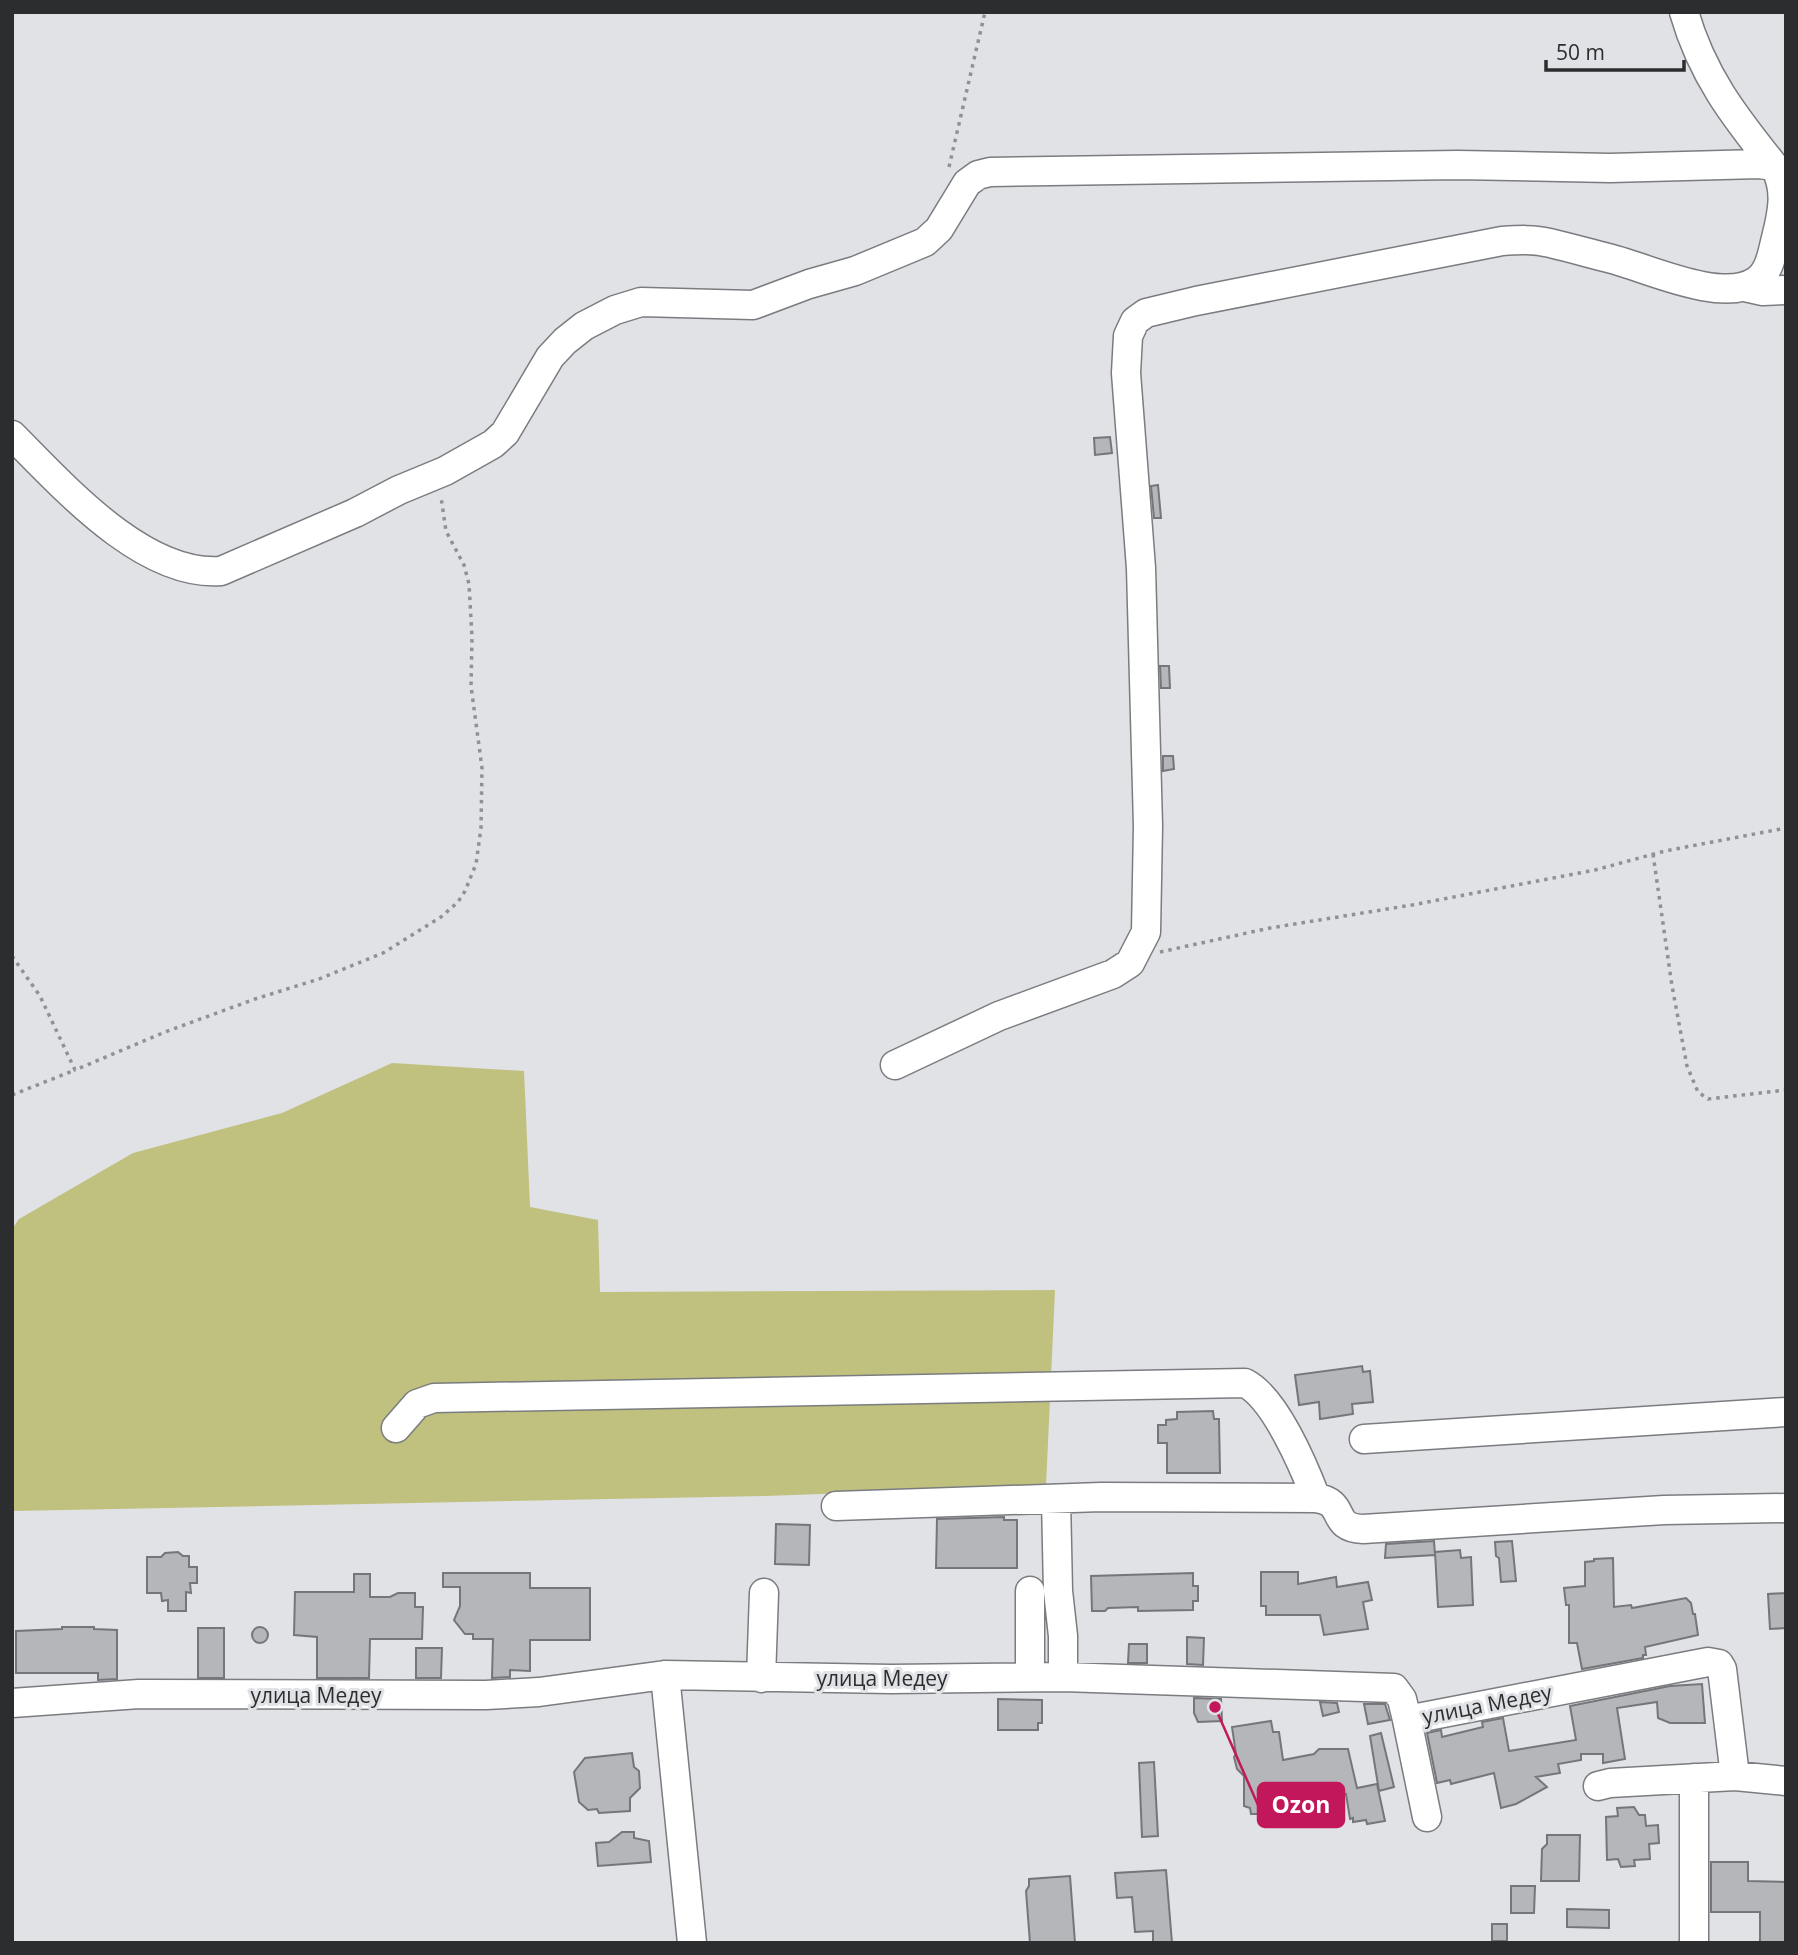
<svg xmlns="http://www.w3.org/2000/svg" width="1798" height="1955" font-family="'Open Sans',sans-serif">
	<rect width="100%" height="100%" fill="#e0e2e6"/>
	<path fill="#c0c07f" d="M392,1063L524,1071L530,1207L598,1220L600,1292L1055,1290L1046,1486L765,1496L12,1511V1229L19,1219L133,1153L282,1113Z"/>
	<path fill="#b4b6ba" stroke="#75767a" stroke-width="2" d="M1110,437L1112,453L1095,455L1094,438Z
		M1158,485L1161,518H1154L1151,486Z
		M1160,666H1169L1170,688H1161Z
		M1163,756H1173L1174,769L1163,771Z
		M1362,1366L1363,1372L1370,1371L1373,1402L1352,1404L1353,1414L1320,1419L1319,1402L1299,1405L1295,1375Z
		M1213,1411L1214,1419H1219L1220,1473H1167V1443H1158V1425H1166V1420L1177,1419V1412Z
		M1004,1517V1520H1017V1568H936L937,1519Z
		M776,1524L810,1525L809,1565L775,1564Z
		M1434,1541L1435,1555L1385,1558L1386,1544Z
		M1512,1541L1516,1581L1501,1582L1499,1558L1496,1556L1495,1542Z
		M1460,1550L1461,1558L1471,1557L1473,1605L1438,1607L1435,1552Z
		M178,1552L183,1556H189V1567H197V1583H190L191,1593L186,1592V1611H168V1600L162,1601L161,1593H147V1557H161L165,1553Z
		M1613,1558L1614,1607L1631,1605L1632,1608L1686,1598L1691,1603L1693,1614H1695L1698,1635L1645,1647L1646,1655H1643V1658L1582,1669L1577,1643H1569V1605H1566L1564,1588L1585,1586V1562L1594,1561V1559Z
		M1261,1572H1298V1584L1336,1577L1337,1587L1368,1582L1372,1600L1363,1602L1368,1629L1324,1635L1320,1615H1266V1606H1261Z
		M443,1573H530V1588H590V1640H530V1671L510,1670V1677L492,1678L493,1639H473V1634H465L454,1620L460,1606V1587H443Z
		M1193,1573V1586H1198V1601H1193V1610L1138,1611V1607L1108,1608L1105,1611H1092L1091,1576Z
		M354,1574H370V1597H390L398,1593H415V1607H423L422,1639H370L369,1678H317V1637L294,1635L295,1592H354Z
		M1786,1593V1628L1770,1629L1768,1594Z
		M252 1635a8 8 0 1 1 16 0a8 8 0 1 1-16 0Z
		M62,1627H94V1629L117,1630V1679L98,1680V1673H16V1631L62,1629Z
		M198,1628H224V1678H198Z
		M1187,1637L1204,1638L1203,1665L1187,1664Z
		M1129,1644H1147V1663H1128Z
		M416,1648H442L441,1678H416Z
		M1702,1684L1705,1723H1670L1658,1718L1657,1702L1617,1708L1625,1759L1603,1763V1754H1581V1760L1558,1764L1560,1773L1536,1777L1547,1787L1516,1804L1501,1808L1494,1773L1451,1784L1450,1780L1437,1783L1427,1733L1441,1730L1442,1737L1483,1727L1482,1722L1503,1718L1509,1751L1576,1740L1570,1706L1670,1686Z
		M1194,1698L1221,1699L1222,1721L1198,1722L1194,1713Z
		M998,1699L1042,1700V1723H1038V1730H998Z
		M1320,1702L1337,1703L1339,1712L1323,1716Z
		M1364,1704H1385L1390,1720L1368,1724Z
		M1271,1721L1273,1732H1279L1283,1760L1314,1754L1319,1749H1348L1357,1788L1377,1784L1385,1821L1367,1824L1366,1820L1353,1822V1818L1350,1819L1346,1794L1300,1803V1814H1251L1250,1808L1244,1806V1776L1237,1769L1234,1757L1236,1754L1232,1727Z
		M1381,1733L1394,1787L1379,1791L1370,1736Z
		M632,1753L634,1767L639,1771L640,1788L630,1798V1811L599,1813L597,1809L588,1810L579,1802L574,1772L585,1758Z
		M1154,1762L1158,1836L1142,1837L1139,1763Z
		M1634,1807L1639,1815H1645L1646,1826L1658,1825L1659,1843L1649,1844L1650,1859L1634,1860L1635,1866L1621,1867L1618,1859L1607,1860L1606,1817L1618,1816L1617,1808Z
		M622,1832H634V1838L649,1841L651,1862L598,1866L596,1843L609,1842Z
		M1547,1835H1580L1579,1881H1541L1542,1849L1547,1844Z
		M1711,1862H1748V1881L1786,1882V1943H1760V1912H1711Z
		M1166,1870L1172,1943H1153V1931L1135,1932L1132,1897L1117,1898L1115,1873Z
		M1070,1876L1075,1943H1030L1026,1891L1029,1886V1879Z
		M1511,1886H1535L1534,1913H1511Z
		M1567,1909L1609,1910V1928L1567,1927Z
		M1492,1924H1507V1941H1492Z"/>
	<g fill="none" stroke-linecap="round" stroke-linejoin="round">
		<g stroke="#7a7c7f" stroke-width="31">
			<path id="minor" d="M1684,12C1702,75 1734,116 1774,166
				M1745,287L1763,291L1786,290
				M12,435C63,486 143,577 221,571L355,513L399,490L445,471L493,444L505,433L550,357L565,341L584,326L615,310L641,302L753,305L809,284L855,271L925,242L939,229L967,183L978,175L990,172L1458,165L1610,168L1759,164L1774,166C1788,189 1782,214 1776,238C1772,253 1770,272 1756,281C1723,304 1647,268 1612,259C1592,254 1571,248 1550,243C1534,239 1518,240 1502,241L1196,301L1146,313L1135,321L1128,336L1126,373L1141,568L1148,826L1146,932L1130,963L1113,974L999,1016L895,1065
				M396,1428L417,1404L434,1398L1245,1383C1275,1398 1304,1467 1316,1498
				M1364,1439L1786,1412
				M1056,1499L1058,1591L1063,1636V1677
				M836,1506L1101,1497L1316,1498C1348,1502 1329,1528 1363,1529L1664,1510L1786,1508
				M665,1675L692,1943
				M1030,1677V1591
				M761,1678L764,1593
				M12,1703L139,1694L486,1695L539,1692L665,1675L891,1679L1063,1677L1394,1688L1402,1699L1407,1720L1708,1662L1719,1664L1722,1669L1735,1776
				M1407,1720L1427,1817
				M1598,1786L1610,1783L1735,1776L1786,1781
				M1694,1943V1778"/>
		</g>
		<path stroke="#8f9193" stroke-width="3.5" stroke-dasharray="3.5 5" stroke-linecap="butt" d="M949,167L985,12
			M1653,854L1672,986L1687,1066L1698,1092L1708,1099L1786,1090
			M1160,952L1270,928L1412,905L1595,870L1665,851L1786,828
			M12,956L40,996L75,1070L165,1032L255,999L319,979L383,953L441,917L458,902L465,891L476,864L481,828L482,768L471,686L472,637L469,584L464,565L446,531L441,497
			M12,1095L75,1070"/>
		<use href="#minor" stroke="#fff" stroke-width="28"/>
	</g>
	<g text-anchor="middle" dominant-baseline="central" stroke-width="6" stroke-linejoin="round" paint-order="stroke">
		<g font-size="21" fill="#2c2d2e" stroke="#e0e2e6">
			<text x="882" y="1678">улица Медеу</text>
			<text x="316" y="1695">улица Медеу</text>
			<text transform="translate(1487 1704) rotate(-11)">улица Медеу</text>
		</g>
	</g>
	<path fill="none" stroke="#c2185b" stroke-width="2.5" d="M1215 1707L1258 1805"/>
	<circle fill="#c2185b" stroke="#e0e2e6" stroke-width="2.5" cx="1215" cy="1707" r="7"/>
	<rect fill="#c2185b" stroke="#c2185b" stroke-width="2.5" x="1258" y="1783" width="86" height="44" rx="7"/>
	<g font-size="23" text-anchor="middle" font-weight="bold" fill="#fff">
		<text x="1301" y="1813">Ozon</text>
	</g>
	<rect width="1798" height="1955" fill="none" stroke="#2c2d2e" stroke-width="28"/>
	<path d="M1546 60v10h138v-10" fill="none" stroke="#2c2d2e" stroke-width="3.5"/>
	<text x="1556" y="60" font-size="21" fill="#2c2d2e" stroke="#e0e2e6" stroke-width="5" paint-order="stroke">50 m</text>
</svg>
